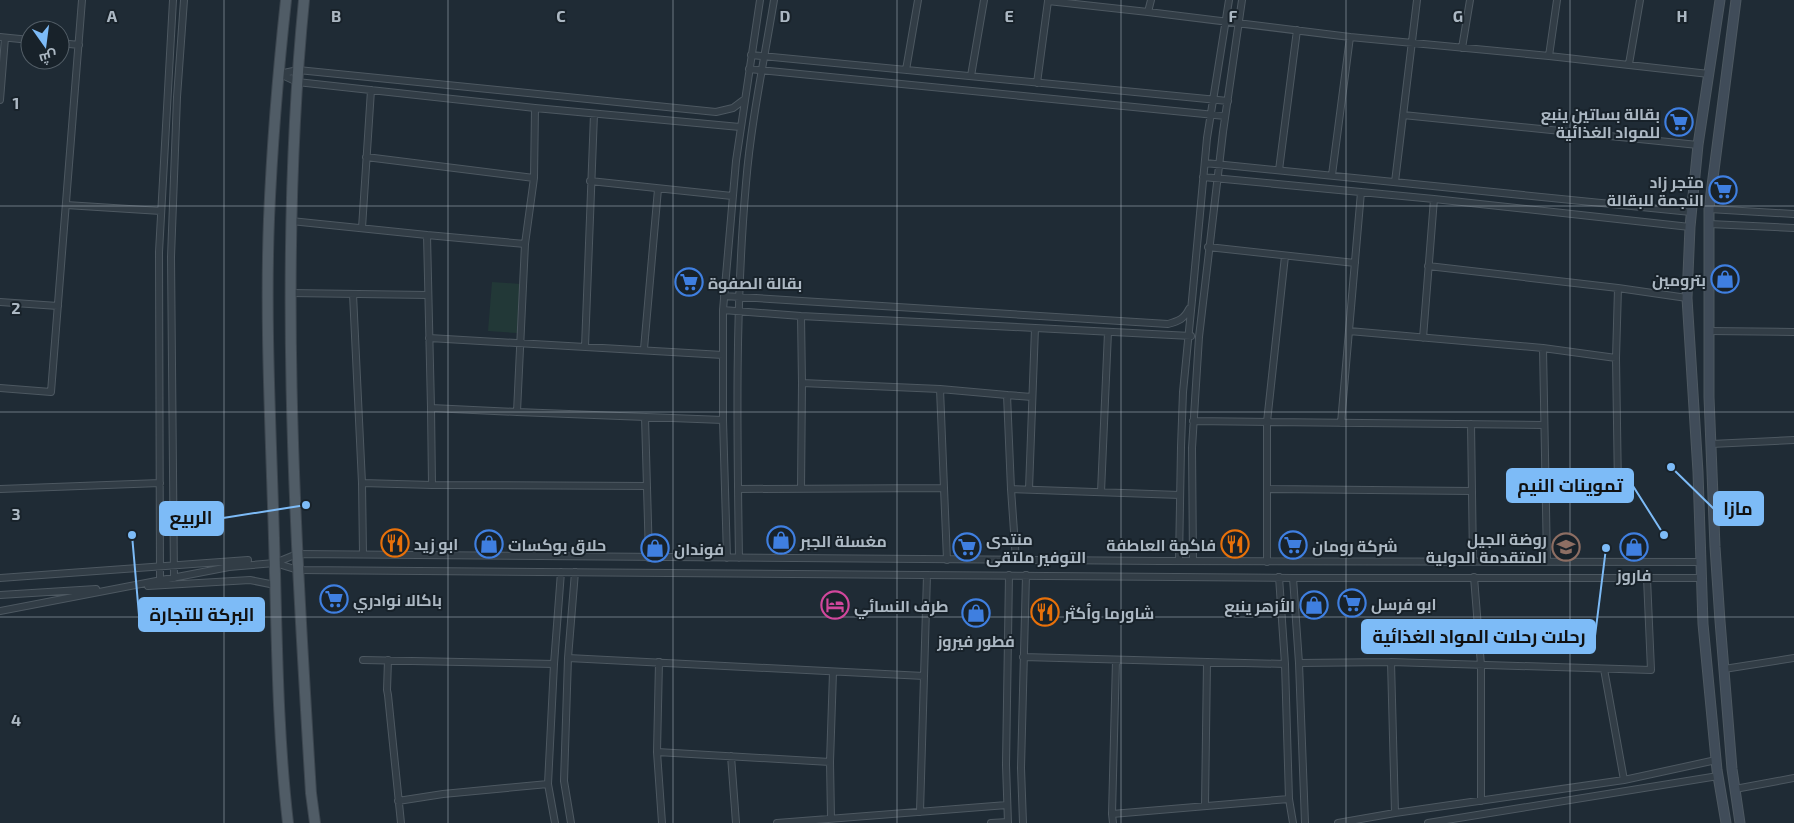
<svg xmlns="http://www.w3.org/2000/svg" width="1794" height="823" font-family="'Exo 2',Cairo,sans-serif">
	<rect width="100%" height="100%" fill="#1f2b35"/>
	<path fill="#223837" d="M492,282L521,284L517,333L488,331Z"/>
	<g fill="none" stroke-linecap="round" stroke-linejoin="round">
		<g stroke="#4d5861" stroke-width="8">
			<path id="minor" d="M1557,0L1549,56L1709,74
				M1148,12L1350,37L1549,56
				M0,37L30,40
				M60,43L79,45
				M1462,48L1470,0
				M751,55L1228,101
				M1629,64L1640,0
				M749,69L1225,116
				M906,70L918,0
				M279,74L298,70L716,112L733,108L745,99
				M280,74L297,82L535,108L740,127
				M971,76L984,0
				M1037,83L1048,1L1148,12L1151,0
				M0,100L5,38
				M535,108L534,178L525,244L517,412L723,420
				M1403,115L1698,145
				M366,157L534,178
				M1205,163L1691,212
				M1279,170L1297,30
				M1332,175L1350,37
				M1203,177L1434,199L1690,227
				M590,181L732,196
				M1395,182L1417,0
				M66,205L161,211
				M1709,209L1794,214
				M291,221L427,235L431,408L517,412
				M1709,224L1794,228
				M362,228L371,90
				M427,235L525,244
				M1208,247L1355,263
				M1428,266L1618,288L1687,298
				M290,293L428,295
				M353,294L362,483L363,554
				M724,296L1168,324C1179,321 1184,319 1189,309
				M0,302L58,306
				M723,310L801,316L1191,336
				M801,316L802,383L940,389L944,488
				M1349,331L1543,348L1616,358
				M1709,331L1794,332
				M429,338L723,355
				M1423,338L1434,199
				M585,347L594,114
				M1543,348L1547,562
				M644,349L658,189
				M0,388L51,392L82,0
				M940,389L1007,395L1011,489L1180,495
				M1007,395L1032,397
				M431,408L432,485
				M645,417L649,558
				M1193,421L1544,425
				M1341,423L1361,192
				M1471,424L1473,562
				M1711,444L1794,440
				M362,483L432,485L647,486
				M0,489L160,483
				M738,489L944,488L947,560
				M801,489L802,383
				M1011,489L1016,560
				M1029,489L1035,328
				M1267,489L1472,491
				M1545,491L1618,489L1616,358L1618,288
				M1101,492L1108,332
				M727,558L723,420V310L736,161L760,0
				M739,558C737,433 735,308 746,183C751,122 764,61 774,0
				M1179,561L1181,447L1183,392L1192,300L1207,138L1229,0
				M1193,561L1192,448L1199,337L1223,132L1242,0
				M1267,562V422L1285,256
				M1701,562L1160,561L297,554L275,563L298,570L1293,578H1702
				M1279,577L1285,664L1289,799L1293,823
				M1474,577L1481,665V801
				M0,578L248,560
				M174,578L171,257L177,97L184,0
				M1293,578L1299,663L1305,823
				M160,580L159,252L173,0
				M148,586L250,580L275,585
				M0,595L96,589
				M0,611L229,567L275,563
				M1023,657L1285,664
				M568,658L924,676
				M363,660L554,664
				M388,660L387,690L388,695L401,823
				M659,662L657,752L662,823
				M1391,662L1395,813
				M1299,663L1391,662L1651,670L1647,578
				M1604,669L1624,780
				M1724,669L1794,658
				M657,752L830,762
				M731,756L736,823
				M1735,789L1794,778
				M398,801L443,794L548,784
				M1205,806L1207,662
				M920,812L927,575
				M1112,814L1289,799
				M831,818L830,762L833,672
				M555,823L548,784L554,664L561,572
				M571,823L564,781L568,658L575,572
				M777,823L1007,805
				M991,823L1008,822
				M1008,823L1006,765L1009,575
				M1023,823L1021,768L1026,575
				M1113,823L1112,814L1116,660
				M1338,823L1395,813L1624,780L1716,760
				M1428,823L1718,776"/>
		</g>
		<g stroke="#4d5861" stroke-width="11">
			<path id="secondary" d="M1720,0L1698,145L1690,227L1687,298L1698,472L1703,624L1717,770L1726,823
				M1736,0L1709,209V397L1715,547L1720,621L1732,769L1740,823"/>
		</g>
		<g stroke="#3c464f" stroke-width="12">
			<path id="primary" d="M286,0C278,73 272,146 269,219C265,325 271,432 274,538C277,633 277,728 288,823
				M304,0C278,264 295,529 311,793L315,823"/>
		</g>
		<use href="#minor" stroke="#323d46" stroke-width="6"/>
		<use href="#secondary" stroke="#404c59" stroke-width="9"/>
		<use href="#primary" stroke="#505c66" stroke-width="10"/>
	</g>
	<path fill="none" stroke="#acb8c3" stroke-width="1" stroke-opacity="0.55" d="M224,0V823M448,0V823M673,0V823M897,0V823M1121,0V823M1346,0V823M1570,0V823M0,206H1794M0,412H1794M0,617H1794"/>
	<defs>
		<g id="supermarket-ring" transform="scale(1.4375)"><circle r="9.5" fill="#18222a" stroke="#3f7fe0" stroke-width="1.5"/><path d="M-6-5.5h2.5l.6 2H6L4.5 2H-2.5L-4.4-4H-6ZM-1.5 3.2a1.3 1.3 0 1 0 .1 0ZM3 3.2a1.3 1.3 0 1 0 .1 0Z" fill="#3f7fe0"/></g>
		<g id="shop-ring" transform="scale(1.4375)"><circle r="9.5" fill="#18222a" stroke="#3f7fe0" stroke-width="1.5"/><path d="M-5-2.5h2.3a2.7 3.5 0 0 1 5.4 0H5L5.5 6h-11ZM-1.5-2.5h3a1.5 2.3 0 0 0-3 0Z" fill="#3f7fe0"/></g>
		<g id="restaurant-ring" transform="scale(1.4375)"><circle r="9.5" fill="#18222a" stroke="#e8710a" stroke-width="1.5"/><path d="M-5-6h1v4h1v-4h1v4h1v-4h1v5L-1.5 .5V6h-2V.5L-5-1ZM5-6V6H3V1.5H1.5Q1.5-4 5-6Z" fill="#e8710a"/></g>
		<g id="school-ring" transform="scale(1.4375)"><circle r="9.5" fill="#18222a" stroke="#8d6e63" stroke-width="1.5"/><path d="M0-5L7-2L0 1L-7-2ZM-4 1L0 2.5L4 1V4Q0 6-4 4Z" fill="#8d6e63"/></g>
		<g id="hotel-ring" transform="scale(1.4375)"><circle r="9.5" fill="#18222a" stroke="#d1479c" stroke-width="1.5"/><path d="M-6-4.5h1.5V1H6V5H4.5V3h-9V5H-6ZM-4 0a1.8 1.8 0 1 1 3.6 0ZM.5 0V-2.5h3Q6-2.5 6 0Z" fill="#d1479c"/></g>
	</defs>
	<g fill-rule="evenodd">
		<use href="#supermarket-ring" x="1679" y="122"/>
		<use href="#supermarket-ring" x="1723" y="190"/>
		<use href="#shop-ring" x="1725" y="279"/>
		<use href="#supermarket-ring" x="689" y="282"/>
		<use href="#shop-ring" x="781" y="540"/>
		<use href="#restaurant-ring" x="395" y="543"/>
		<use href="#shop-ring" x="489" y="544"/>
		<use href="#restaurant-ring" x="1235" y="544"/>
		<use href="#supermarket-ring" x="1293" y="545"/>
		<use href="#supermarket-ring" x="967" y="547"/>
		<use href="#school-ring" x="1566" y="547"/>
		<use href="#shop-ring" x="1634" y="547"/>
		<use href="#shop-ring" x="655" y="548"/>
		<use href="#supermarket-ring" x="334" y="599"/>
		<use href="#supermarket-ring" x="1352" y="603"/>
		<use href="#hotel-ring" x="835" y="605"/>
		<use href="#shop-ring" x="1314" y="605"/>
		<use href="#restaurant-ring" x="1045" y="612"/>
		<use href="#shop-ring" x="976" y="613"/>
	</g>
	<g text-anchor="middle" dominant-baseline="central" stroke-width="4" stroke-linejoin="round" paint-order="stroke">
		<g font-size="16" font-weight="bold" fill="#acb8c3" stroke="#18222a" text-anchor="start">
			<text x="1660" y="113" text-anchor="end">بقالة بساتين ينبع<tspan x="1660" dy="18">للمواد الغذائية</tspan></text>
			<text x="1704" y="181" text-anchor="end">متجر زاد<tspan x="1704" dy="18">النجمة للبقالة</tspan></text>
			<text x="1706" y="279" text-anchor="end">بترومين</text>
			<text x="708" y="282">بقالة الصفوة</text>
			<text x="986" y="538">منتدى<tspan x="986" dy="18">التوفير ملتقى</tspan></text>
			<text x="1547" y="538" text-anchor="end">روضة الجيل<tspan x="1547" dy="18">المتقدمة الدولية</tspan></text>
			<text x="800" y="540">مغسلة الجبر</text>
			<text x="414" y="543">ابو زيد</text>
			<text x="508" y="544">حلاق بوكسات</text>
			<text x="1216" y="544" text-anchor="end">فاكهة العاطفة</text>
			<text x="1312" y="545">شركة رومان</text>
			<text x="674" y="548">فوندان</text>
			<text x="1634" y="574" text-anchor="middle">فاروز</text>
			<text x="353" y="599">باكالا نوادري</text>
			<text x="1371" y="603">ابو فرسل</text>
			<text x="854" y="605">طرف النسائي</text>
			<text x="1295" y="605" text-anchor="end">الأزهر ينبع</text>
			<text x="1064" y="612">شاورما وأكثر</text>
			<text x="976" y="640" text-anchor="middle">فطور فيروز</text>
		</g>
	</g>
	<g font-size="16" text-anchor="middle" font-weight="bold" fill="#acb8c3" stroke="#18222a" stroke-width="4" stroke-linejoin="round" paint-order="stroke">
		<text x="112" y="22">A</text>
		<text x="336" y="22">B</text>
		<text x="561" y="22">C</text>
		<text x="785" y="22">D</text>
		<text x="1009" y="22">E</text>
		<text x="1233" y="22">F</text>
		<text x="1458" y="22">G</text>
		<text x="1682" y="22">H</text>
		<text x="16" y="109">1</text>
		<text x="16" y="314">2</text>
		<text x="16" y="520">3</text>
		<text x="16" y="726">4</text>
	</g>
	<path fill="none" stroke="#7dbbf7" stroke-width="2" d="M1664 535L1633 486M1671 467L1714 509M306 505L223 518M132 535L139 615M1606 548L1595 636"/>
	<g fill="#7dbbf7" stroke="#18222a" stroke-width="2">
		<circle cx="1664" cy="535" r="5"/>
		<circle cx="1671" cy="467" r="5"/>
		<circle cx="306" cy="505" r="5"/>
		<circle cx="132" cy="535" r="5"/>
		<circle cx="1606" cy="548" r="5"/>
	</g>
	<g fill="#7dbbf7" stroke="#7dbbf7" stroke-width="2">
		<rect x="1507" y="469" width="126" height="33" rx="5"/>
		<rect x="1714" y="492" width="49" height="33" rx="5"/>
		<rect x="160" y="502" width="63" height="33" rx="5"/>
		<rect x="139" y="598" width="125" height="33" rx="5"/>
		<rect x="1362" y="620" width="233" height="33" rx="5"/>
	</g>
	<g font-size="18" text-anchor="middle" font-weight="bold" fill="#111">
		<text x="1570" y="492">تموينات النيم</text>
		<text x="1738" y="515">مازا</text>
		<text x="191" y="524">الربيع</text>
		<text x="202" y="621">البركة للتجارة</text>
		<text x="1479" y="643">رحلات رحلات المواد الغذائية</text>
	</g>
	<g transform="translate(45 45) rotate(166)"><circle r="24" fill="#18222a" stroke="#535e67"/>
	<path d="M0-4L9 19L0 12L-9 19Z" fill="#7dbbf7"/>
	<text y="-8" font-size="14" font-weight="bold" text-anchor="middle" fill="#acb8c3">ش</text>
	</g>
</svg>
